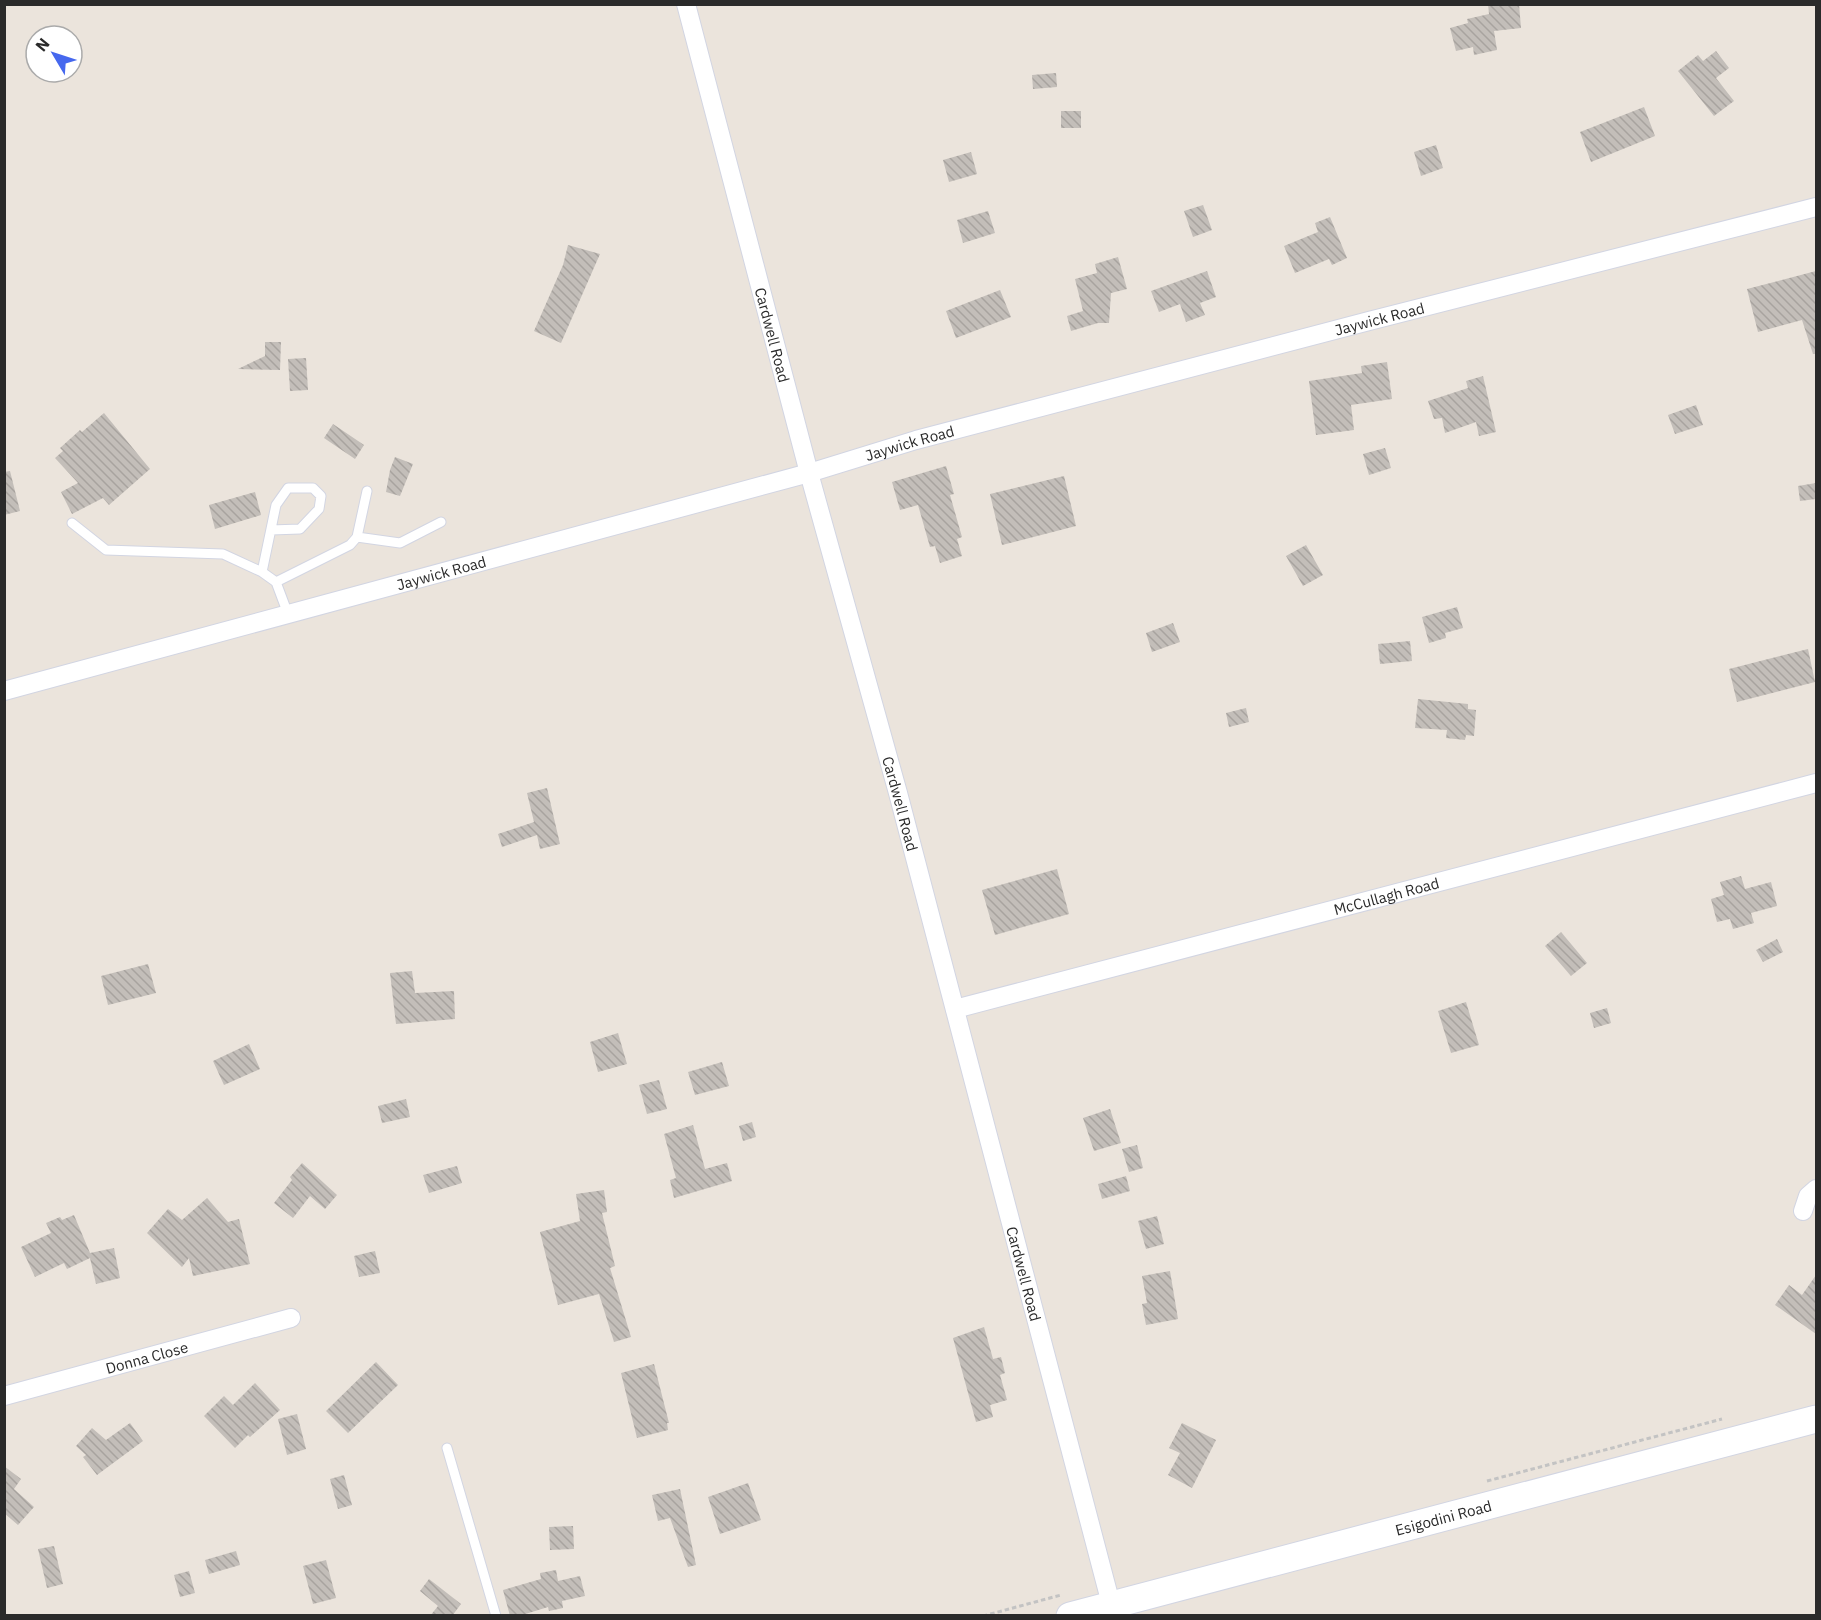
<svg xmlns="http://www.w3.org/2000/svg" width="1821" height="1620" font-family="'IBM Plex Sans',sans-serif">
	<defs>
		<pattern id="building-back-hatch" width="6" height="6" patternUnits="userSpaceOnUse" patternTransform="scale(1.5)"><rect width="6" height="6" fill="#c3beb9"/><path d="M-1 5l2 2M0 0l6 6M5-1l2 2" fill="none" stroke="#a8a39f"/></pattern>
	</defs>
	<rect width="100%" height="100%" fill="#ebe4dc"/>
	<path fill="url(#building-back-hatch)" d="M1488,4H1519L1521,28L1494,31L1497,50L1474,55L1473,47L1456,51L1450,28L1468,23L1467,19L1489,14Z
		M1716,51L1729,68L1716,78L1734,101L1714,116L1678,71L1698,55L1703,61Z
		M1056,73L1057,87L1033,89L1032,75Z
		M1644,107L1655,136L1591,162L1580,132Z
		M1061,111H1081V128H1061Z
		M1436,145L1443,168L1421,176L1414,152Z
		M971,152L977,174L949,182L943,160Z
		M1203,205L1212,230L1193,237L1184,211Z
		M988,211L995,233L963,243L957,220Z
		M1330,217L1347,258L1332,265L1329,259L1295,273L1284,246L1318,232L1315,223Z
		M568,245L600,254L561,343L534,331L563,265Z
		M1118,257L1127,289L1111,293L1109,323H1098L1071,331L1067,316L1083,311L1075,279L1097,273L1095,264Z
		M1207,271L1216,297L1200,303L1205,315L1186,322L1180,304L1159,312L1151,291Z
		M1816,271V354H1813L1802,320L1758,332L1747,289Z
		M1000,290L1011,317L956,338L946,311Z
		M265,342H281L280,370L238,369L265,356Z
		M306,358L308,390L290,391L288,359Z
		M1387,362L1392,399L1351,405L1354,430L1316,435L1309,381L1362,373L1361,366Z
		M1483,376L1496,432L1479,436L1476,422L1445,433L1442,418L1434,419L1428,401L1468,388L1466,381Z
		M1696,405L1703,425L1675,434L1668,415Z
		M104,413L150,469L109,505L103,498L72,514L61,492L78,483L55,458L63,451L60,448L80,430L82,432Z
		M333,424L364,445L355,459L324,438Z
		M1385,448L1391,468L1369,475L1363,454Z
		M395,457L413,464L400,496L386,492L390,470Z
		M946,466L954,494L950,495L962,537L957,539L962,556L940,563L935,546L930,547L918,505L900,510L892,482Z
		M10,471L20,511L4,515V472Z
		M1064,476L1076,526L1002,545L990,494Z
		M1816,483V499L1800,501L1798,486Z
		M255,492L261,515L215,529L209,505Z
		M1306,545L1323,575L1303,586L1286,556Z
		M1457,607L1463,628L1445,633L1446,638L1429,643L1422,617Z
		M1173,623L1180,642L1152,652L1146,633Z
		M1410,641L1412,661L1380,664L1378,644Z
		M1808,649L1815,682L1737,702L1729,669Z
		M1418,699L1468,704V709L1476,710L1474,736L1466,735L1465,740L1446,738L1447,730L1415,728Z
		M1246,708L1249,722L1229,727L1226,713Z
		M547,788L560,844L540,849L537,835L502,847L498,834L534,822L527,793Z
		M1057,869L1069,914L995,935L982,890Z
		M1741,876L1745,889L1771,882L1777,906L1751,913L1754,923L1733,929L1730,919L1717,922L1711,899L1724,895L1720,882Z
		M1561,932L1587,963L1571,976L1545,946Z
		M1777,939L1783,952L1763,962L1756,950Z
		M148,964L156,993L108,1005L101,976Z
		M412,971L415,993L454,991L455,1019L396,1024L390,973Z
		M1466,1002L1479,1045L1451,1053L1438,1011Z
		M1607,1008L1611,1023L1594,1028L1590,1013Z
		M618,1033L627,1064L598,1072L590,1042Z
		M249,1044L260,1069L224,1085L213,1061Z
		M722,1062L729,1086L695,1095L688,1072Z
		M659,1080L667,1109L647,1114L639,1085Z
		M406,1099L410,1117L382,1123L378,1106Z
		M1110,1109L1121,1143L1094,1151L1083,1118Z
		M752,1122L756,1137L743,1141L739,1126Z
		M693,1125L705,1169L727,1163L732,1181L674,1198L670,1180L676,1178L664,1134Z
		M1137,1145L1143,1168L1129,1172L1122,1149Z
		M302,1163L337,1195L325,1209L310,1196L293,1218L274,1203L292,1180L290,1177Z
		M457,1166L462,1183L429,1193L423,1175Z
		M1126,1176L1130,1191L1102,1199L1098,1184Z
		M604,1190L607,1212L602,1213L615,1266L610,1268L631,1337L614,1342L599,1294L558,1305L540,1232L580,1221L576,1194Z
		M207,1198L228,1222L239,1219L250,1264L193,1276L189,1258L182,1267L147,1233L168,1209L182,1220Z
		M74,1215L90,1253L114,1248L120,1278L96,1284L90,1258L67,1269L64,1263L35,1277L21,1247L51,1233L46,1223L60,1217L62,1220Z
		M1157,1216L1164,1244L1146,1249L1138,1221Z
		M375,1251L380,1273L359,1277L354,1256Z
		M1170,1271L1178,1319L1146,1325L1142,1304L1147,1303L1142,1276Z
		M1816,1275V1334L1775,1305L1789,1285L1802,1295Z
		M984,1327L993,1359L1001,1357L1005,1373L1000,1375L1007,1400L990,1405L993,1417L976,1422L953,1338Z
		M376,1362L398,1385L348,1433L326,1411Z
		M654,1364L669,1423H667L668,1430L637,1438L621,1373Z
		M255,1383L280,1410L250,1437L248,1435L235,1448L204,1416L224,1396L233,1405Z
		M297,1414L306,1449L287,1455L278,1419Z
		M130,1423L143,1441L97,1475L83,1457L86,1455L76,1446L92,1428L106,1440Z
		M1182,1423L1216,1440L1192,1488L1168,1475L1180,1453L1169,1448Z
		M4,1466L21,1479L14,1489L34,1507L18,1525L4,1513Z
		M344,1475L352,1505L338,1509L330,1479Z
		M748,1483L761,1520L720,1534L708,1497Z
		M680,1489L696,1565L688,1567L670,1518L658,1521L652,1495Z
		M573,1526L574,1549L550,1550L549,1527Z
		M54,1546L63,1584L47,1588L38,1549Z
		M236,1551L240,1565L209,1574L205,1560Z
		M326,1560L336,1598L313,1604L303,1566Z
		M556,1570L558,1581L580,1576L585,1596L562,1601L563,1608L549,1611L548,1607L519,1616H510L503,1590L541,1579L540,1573Z
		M189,1571L195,1593L180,1597L174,1575Z
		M429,1579L461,1604L452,1616H430L438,1606L420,1591Z"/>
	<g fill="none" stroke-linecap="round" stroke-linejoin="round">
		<g stroke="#d2d5e2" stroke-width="11">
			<path id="lane" d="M72,523L106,550L223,554L262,572L276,582L288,614
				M357,537L400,543L441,522
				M262,572L276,505L288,488H313L321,496L319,509L300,529L271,530
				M276,582L350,545L357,537L367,491
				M447,1448L496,1616"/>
		</g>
		<g stroke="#d2d5e2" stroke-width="20">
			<g id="street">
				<path id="s1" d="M686,4L809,473L898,793L1111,1604"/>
				<path id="s2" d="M4,691L809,473L916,440L1369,321L1816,207"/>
				<path id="s3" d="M955,1009L1816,783"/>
				<path d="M1803,1211L1808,1196L1816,1189"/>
				<path id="s4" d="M4,1396L291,1318"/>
			</g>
		</g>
		<g stroke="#d2d5e2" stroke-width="29">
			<g id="secondary">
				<path id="s5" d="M1070,1616L1816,1419"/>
			</g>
		</g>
		<path stroke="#c3c3c3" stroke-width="3" stroke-dasharray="4.5 3" stroke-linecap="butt" d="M1487,1481L1722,1419
			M983,1616L1061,1595"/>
		<use href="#lane" stroke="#fff" stroke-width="9"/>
		<use href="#street" stroke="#fff" stroke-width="18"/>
		<use href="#secondary" stroke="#fff" stroke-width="27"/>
	</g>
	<g text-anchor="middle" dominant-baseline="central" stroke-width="4.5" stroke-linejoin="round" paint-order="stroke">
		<g font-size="15" fill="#2a2a2a" stroke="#fff">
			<text stroke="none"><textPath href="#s2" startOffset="1425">Jaywick Road</textPath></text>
			<text stroke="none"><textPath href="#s1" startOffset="342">Cardwell Road</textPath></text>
			<text stroke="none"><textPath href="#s2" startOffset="939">Jaywick Road</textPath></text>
			<text stroke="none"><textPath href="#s2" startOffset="453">Jaywick Road</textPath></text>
			<text stroke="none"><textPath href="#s1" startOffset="828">Cardwell Road</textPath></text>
			<text stroke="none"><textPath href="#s3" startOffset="446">McCullagh Road</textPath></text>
			<text stroke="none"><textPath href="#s1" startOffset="1314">Cardwell Road</textPath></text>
			<text stroke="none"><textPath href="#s4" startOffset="148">Donna Close</textPath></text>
			<text stroke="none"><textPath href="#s5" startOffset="386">Esigodini Road</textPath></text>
		</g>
	</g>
	<rect width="1821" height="1620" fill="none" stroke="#2a2a2a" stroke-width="12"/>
	<g transform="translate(54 54) rotate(309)"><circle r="28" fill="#ffffff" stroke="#aaaaaa" stroke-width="1.5"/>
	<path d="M0-4.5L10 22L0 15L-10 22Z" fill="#4668ee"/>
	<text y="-9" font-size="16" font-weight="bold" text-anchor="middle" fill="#2a2a2a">N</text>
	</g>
</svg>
